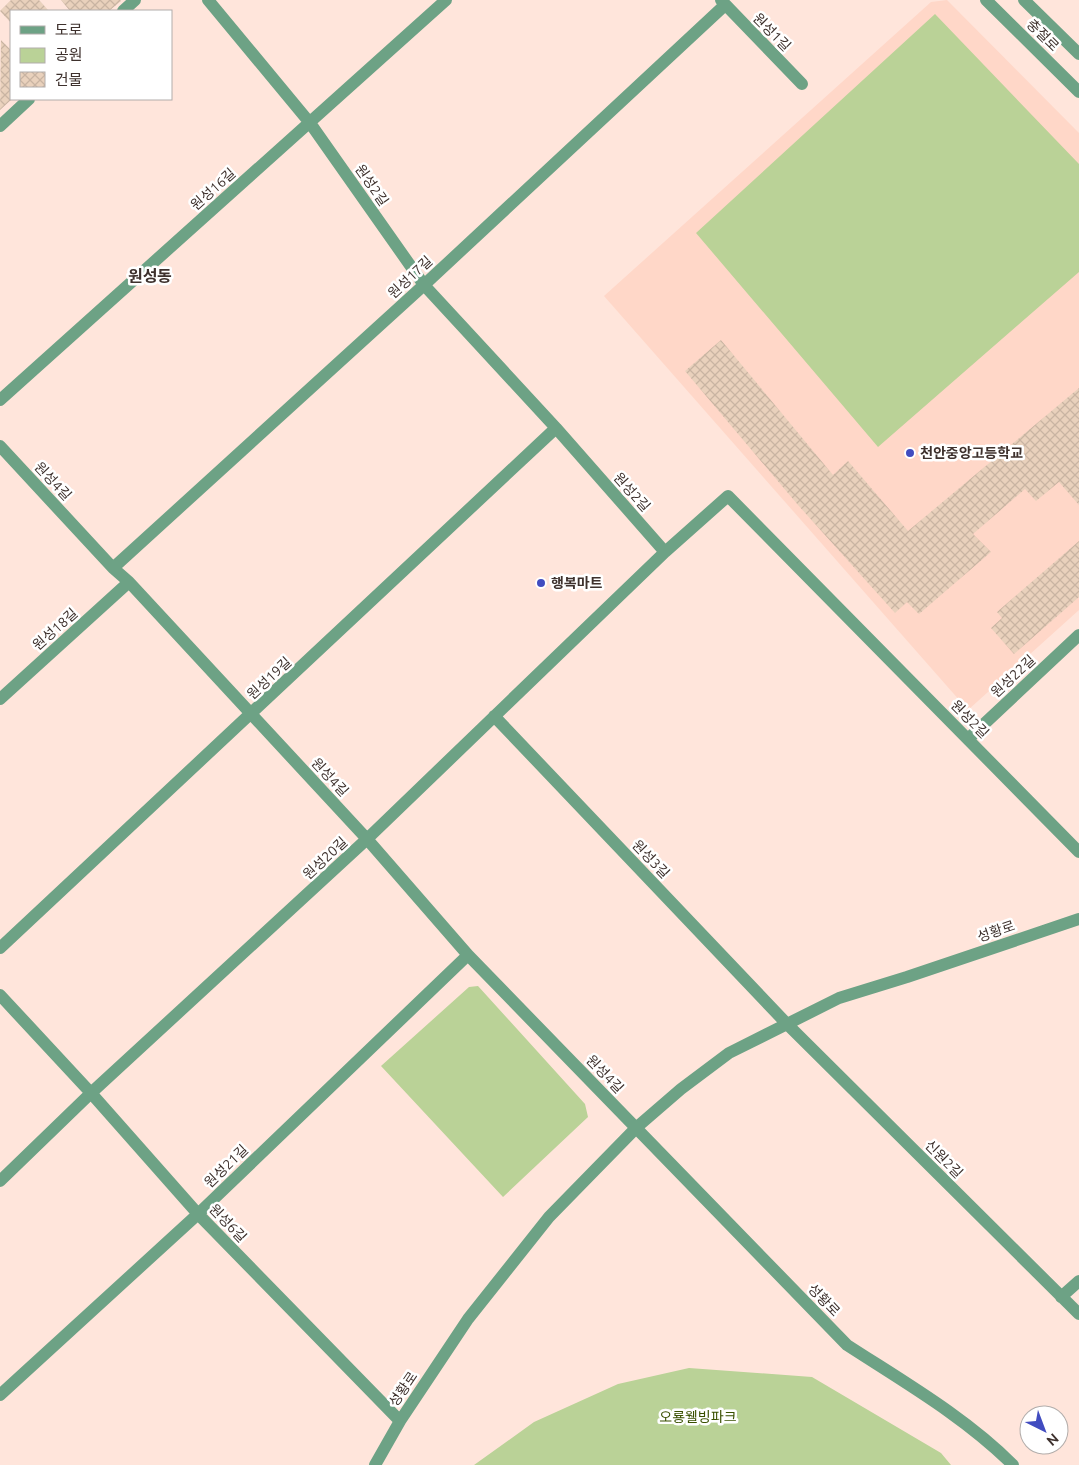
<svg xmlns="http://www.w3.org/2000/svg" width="1079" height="1465" font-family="Ubuntu,'Noto Sans KR',sans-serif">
	<defs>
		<pattern id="building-cross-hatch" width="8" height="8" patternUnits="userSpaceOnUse" patternTransform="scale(1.25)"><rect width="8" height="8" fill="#e9d1bc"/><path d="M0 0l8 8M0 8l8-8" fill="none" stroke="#c9b4a2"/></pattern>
	</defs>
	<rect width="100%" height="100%" fill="#ffe5db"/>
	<path fill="#ffd7c8" d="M947,0L1079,133V610L968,710L604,296L931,2Z"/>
	<path fill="#bad297" d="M935,14L1079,164V272L878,447L696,233Z
		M478,986L585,1104L588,1117L503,1197L381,1066L469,987Z
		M689,1368L812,1377L941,1453L951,1465H474L534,1422L618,1384Z"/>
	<path fill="url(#building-cross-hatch)" d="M11,0H39L49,11H11V23L0,11Z
		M61,0H120L121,1L109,11H70Z
		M1,40L11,50V100L0,110Z
		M721,340L833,475L848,461L908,531L1079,388V505L1059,482L1036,501L1025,489L973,534L991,552L919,614L907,602L895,613L798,505L685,371Z
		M1079,541V597L1014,654L991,628L1002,618L997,612Z"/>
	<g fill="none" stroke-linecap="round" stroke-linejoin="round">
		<path stroke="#6da285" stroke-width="12" d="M208,0L310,123L424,285L556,428L665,552L728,496L1079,852
			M721,0L802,84
			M986,0L1079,92
			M1024,0L1079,54
			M123,11L135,0
			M0,126L29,99
			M0,400L446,0
			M0,446L113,568L129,582L367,839L468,955L847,1345C904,1382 965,1417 1013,1465
			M113,568L424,285L725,5
			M0,699L129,582
			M494,716L787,1024L1079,1314
			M968,739L1079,635
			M0,948L556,428
			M0,995L91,1093L198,1214L400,1421
			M0,1181L91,1093L367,839L665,552
			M1061,1297L1079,1281
			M0,1395L198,1214L468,955
			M375,1465L400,1421L468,1319L549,1217L637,1127L681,1089L729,1053L839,998L907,977L1079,919"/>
	</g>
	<g fill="#414cc0" stroke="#fff" stroke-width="2">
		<circle cx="910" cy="453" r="5"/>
		<circle cx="541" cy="583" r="5"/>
	</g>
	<g text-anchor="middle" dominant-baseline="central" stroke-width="5" stroke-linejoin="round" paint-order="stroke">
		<g font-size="14" fill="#3e312d" stroke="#fff">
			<text transform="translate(772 32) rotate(45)">원성1길</text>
			<text transform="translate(1043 35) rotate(45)">충절로</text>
			<text transform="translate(372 185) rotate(55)">원성2길</text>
			<text transform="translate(213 189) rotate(-42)">원성16길</text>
			<text transform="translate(410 277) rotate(-43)">원성17길</text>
			<text transform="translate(53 481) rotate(47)">원성4길</text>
			<text transform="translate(632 492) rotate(48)">원성2길</text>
			<text transform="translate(55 629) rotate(-42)">원성18길</text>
			<text transform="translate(1013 676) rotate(-43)">원성22길</text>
			<text transform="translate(269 678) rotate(-43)">원성19길</text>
			<text transform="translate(970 719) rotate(45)">원성2길</text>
			<text transform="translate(330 777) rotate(47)">원성4길</text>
			<text transform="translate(325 858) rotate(-43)">원성20길</text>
			<text transform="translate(651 859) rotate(46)">원성3길</text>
			<text transform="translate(996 931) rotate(-19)">성황로</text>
			<text transform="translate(605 1074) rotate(46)">원성4길</text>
			<text transform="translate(944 1159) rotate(45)">신원2길</text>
			<text transform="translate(226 1166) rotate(-44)">원성21길</text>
			<text transform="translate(228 1223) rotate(46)">원성6길</text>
			<text transform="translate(824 1300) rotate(46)">성황로</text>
			<text transform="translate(403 1389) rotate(-56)">성황로</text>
		</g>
		<g font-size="14" font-weight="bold" fill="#3e312d" stroke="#fff" text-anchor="start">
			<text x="920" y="453">천안중앙고등학교</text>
			<text x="551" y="583">행복마트</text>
		</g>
		<g font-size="14" fill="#3a5000" stroke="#fff">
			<text x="698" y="1417">오룡웰빙파크</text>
		</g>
		<g font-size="16" font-weight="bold" fill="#3e312d" stroke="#fff">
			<text x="150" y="276">원성동</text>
		</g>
	</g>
	<rect x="10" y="10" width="162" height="90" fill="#ffffff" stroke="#b2adab"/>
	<rect x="20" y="26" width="25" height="8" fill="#6da285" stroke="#b2adab"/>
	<text x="55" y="35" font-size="15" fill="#3e312d">도로</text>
	<rect x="20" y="48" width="25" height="15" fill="#bad297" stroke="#b2adab"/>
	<text x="55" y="60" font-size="15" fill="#3e312d">공원</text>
	<rect x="20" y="72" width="25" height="15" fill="url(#building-cross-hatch)" stroke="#b2adab"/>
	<text x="55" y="85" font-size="15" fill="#3e312d">건물</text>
	<g transform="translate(1044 1430) rotate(138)"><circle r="24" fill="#ffffff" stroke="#b2adab"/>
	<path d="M0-4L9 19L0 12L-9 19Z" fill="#414cc0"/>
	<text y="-8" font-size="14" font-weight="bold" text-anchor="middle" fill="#3e312d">N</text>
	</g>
</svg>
